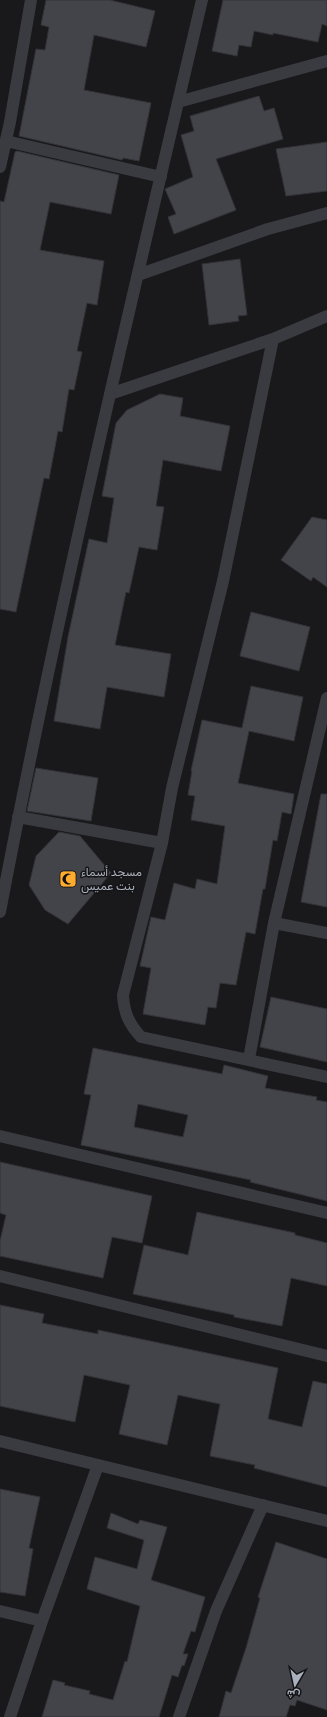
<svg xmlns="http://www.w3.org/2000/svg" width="327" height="1717" font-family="'Archivo Narrow',Vazirmatn,sans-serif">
	<rect width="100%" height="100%" fill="#19191c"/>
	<path fill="#434449" stroke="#333338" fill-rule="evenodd" d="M46,0H110L155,11L146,47L94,35L84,90L151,103L139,161L123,158L122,160L19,136L36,49L45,50L49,27L41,25Z
		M223,0H327V26L322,24L318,42L273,33V35L254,31L251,47L239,45L237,56L212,51Z
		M259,96L264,111L274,108L283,139L216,159L236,210L174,234L168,217L176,214L165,189L193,177L181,135L194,131L190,116Z
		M327,142V191L286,196L276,149Z
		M17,151L119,175L111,214L50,202L40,250L104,261L97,305L87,303L77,351L82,352L74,390L69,389L62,432L58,431L49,479L44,478L16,612L0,609V201L4,202L15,152Z
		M240,259L247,315L238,316L239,321L209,325L202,264Z
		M160,394L183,398L180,416L230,426L221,471L163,460L156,506L164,507L157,550L139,547L129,593L126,592L115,645L171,654L164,697L107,687L100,729L54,721L68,637L89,539L107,543L114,498L102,496L116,423L127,410Z
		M312,517L327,520V587L313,577L311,581L281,560Z
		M251,612L310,627L299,671L240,656Z
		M251,686L303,697L294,741L249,731L238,783L294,794L291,814L282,812L277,841L273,840L265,889H263L255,934L246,932L236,985L220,983L216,1008L208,1007L205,1025L143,1014L151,968L140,966L151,917L165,920L174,883L195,889L197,879L217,884L225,826L191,820L195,796L188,795L192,771H191L202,720L242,728Z
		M36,768L98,778L91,821L27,811Z
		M321,794H327V907L301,902Z
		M59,832L80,836L111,873L68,924L45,910L29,885L36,856Z
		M271,997L327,1009V1062L260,1047Z
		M93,1048L222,1074L224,1065L268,1076L265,1088L317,1097L316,1100L327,1102V1201L250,1182L251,1180L81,1145L91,1095L84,1094ZM138,1104L188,1115L183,1137L134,1127Z
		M0,1162L152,1196L142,1243L112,1237L103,1278L0,1256V1241L6,1215L0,1213Z
		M197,1212L295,1233V1235L327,1243V1286L291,1278L282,1326L234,1317V1315L133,1294L144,1245L188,1255Z
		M0,1305L44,1314L42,1323L98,1334V1330L278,1368L268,1419L302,1427L313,1381L327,1384V1487L254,1468L255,1465L210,1456L220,1404L178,1395L167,1445L119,1434L130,1385L84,1375L75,1422L0,1406Z
		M0,1489L40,1497L29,1548L33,1549L25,1596L0,1592Z
		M111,1513L138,1524L140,1520L167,1527L151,1580L205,1597L195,1632L191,1631L183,1654H188L184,1666L182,1665L178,1677L172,1675L159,1717H42L53,1680L65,1683L64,1685L90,1691L89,1694L113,1700L125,1661L127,1662L140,1606L87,1589L95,1557L137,1569L144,1540L107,1528Z
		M276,1542L327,1559V1710L297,1700L295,1706L290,1705L286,1717H219L226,1691L231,1693L246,1648L260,1598L258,1597Z"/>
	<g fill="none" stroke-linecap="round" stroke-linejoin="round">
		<path stroke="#3a3b41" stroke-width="12" d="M178,102L327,61
			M6,141L161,177
			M0,167L10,122L31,0
			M138,275L268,229L327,213
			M273,339L223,581L172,788L162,843L123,995C124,1013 129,1024 141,1037L327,1077
			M110,394L273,339L327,316
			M18,817L162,843
			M0,912C58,606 131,303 202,0
			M274,923L327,933
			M249,1059L274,923L327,698
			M0,1136L327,1213
			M0,1276L327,1356
			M0,1441L327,1521
			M0,1611L42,1621
			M10,1717L42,1621L98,1465
			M179,1717L216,1611L263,1505"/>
	</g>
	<defs>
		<g id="mosque-square" transform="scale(0.9)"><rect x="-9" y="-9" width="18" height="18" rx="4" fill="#feac2f" stroke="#141417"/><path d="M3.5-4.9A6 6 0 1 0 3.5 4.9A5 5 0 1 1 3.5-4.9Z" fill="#111"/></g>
	</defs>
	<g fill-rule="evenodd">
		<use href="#mosque-square" x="68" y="879"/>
	</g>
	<g text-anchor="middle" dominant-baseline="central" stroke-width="3" stroke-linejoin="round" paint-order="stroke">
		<g font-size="12" fill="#abb1bc" stroke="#141417" text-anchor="start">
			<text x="81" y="872">مسجد أسماء<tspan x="81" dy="14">بنت عميس</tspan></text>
		</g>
	</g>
	<g transform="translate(295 1685) rotate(189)" stroke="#141417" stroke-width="3" paint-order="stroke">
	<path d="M0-3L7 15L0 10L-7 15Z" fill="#abb1bc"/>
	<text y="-6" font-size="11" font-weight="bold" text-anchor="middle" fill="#abb1bc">ش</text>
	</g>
</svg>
